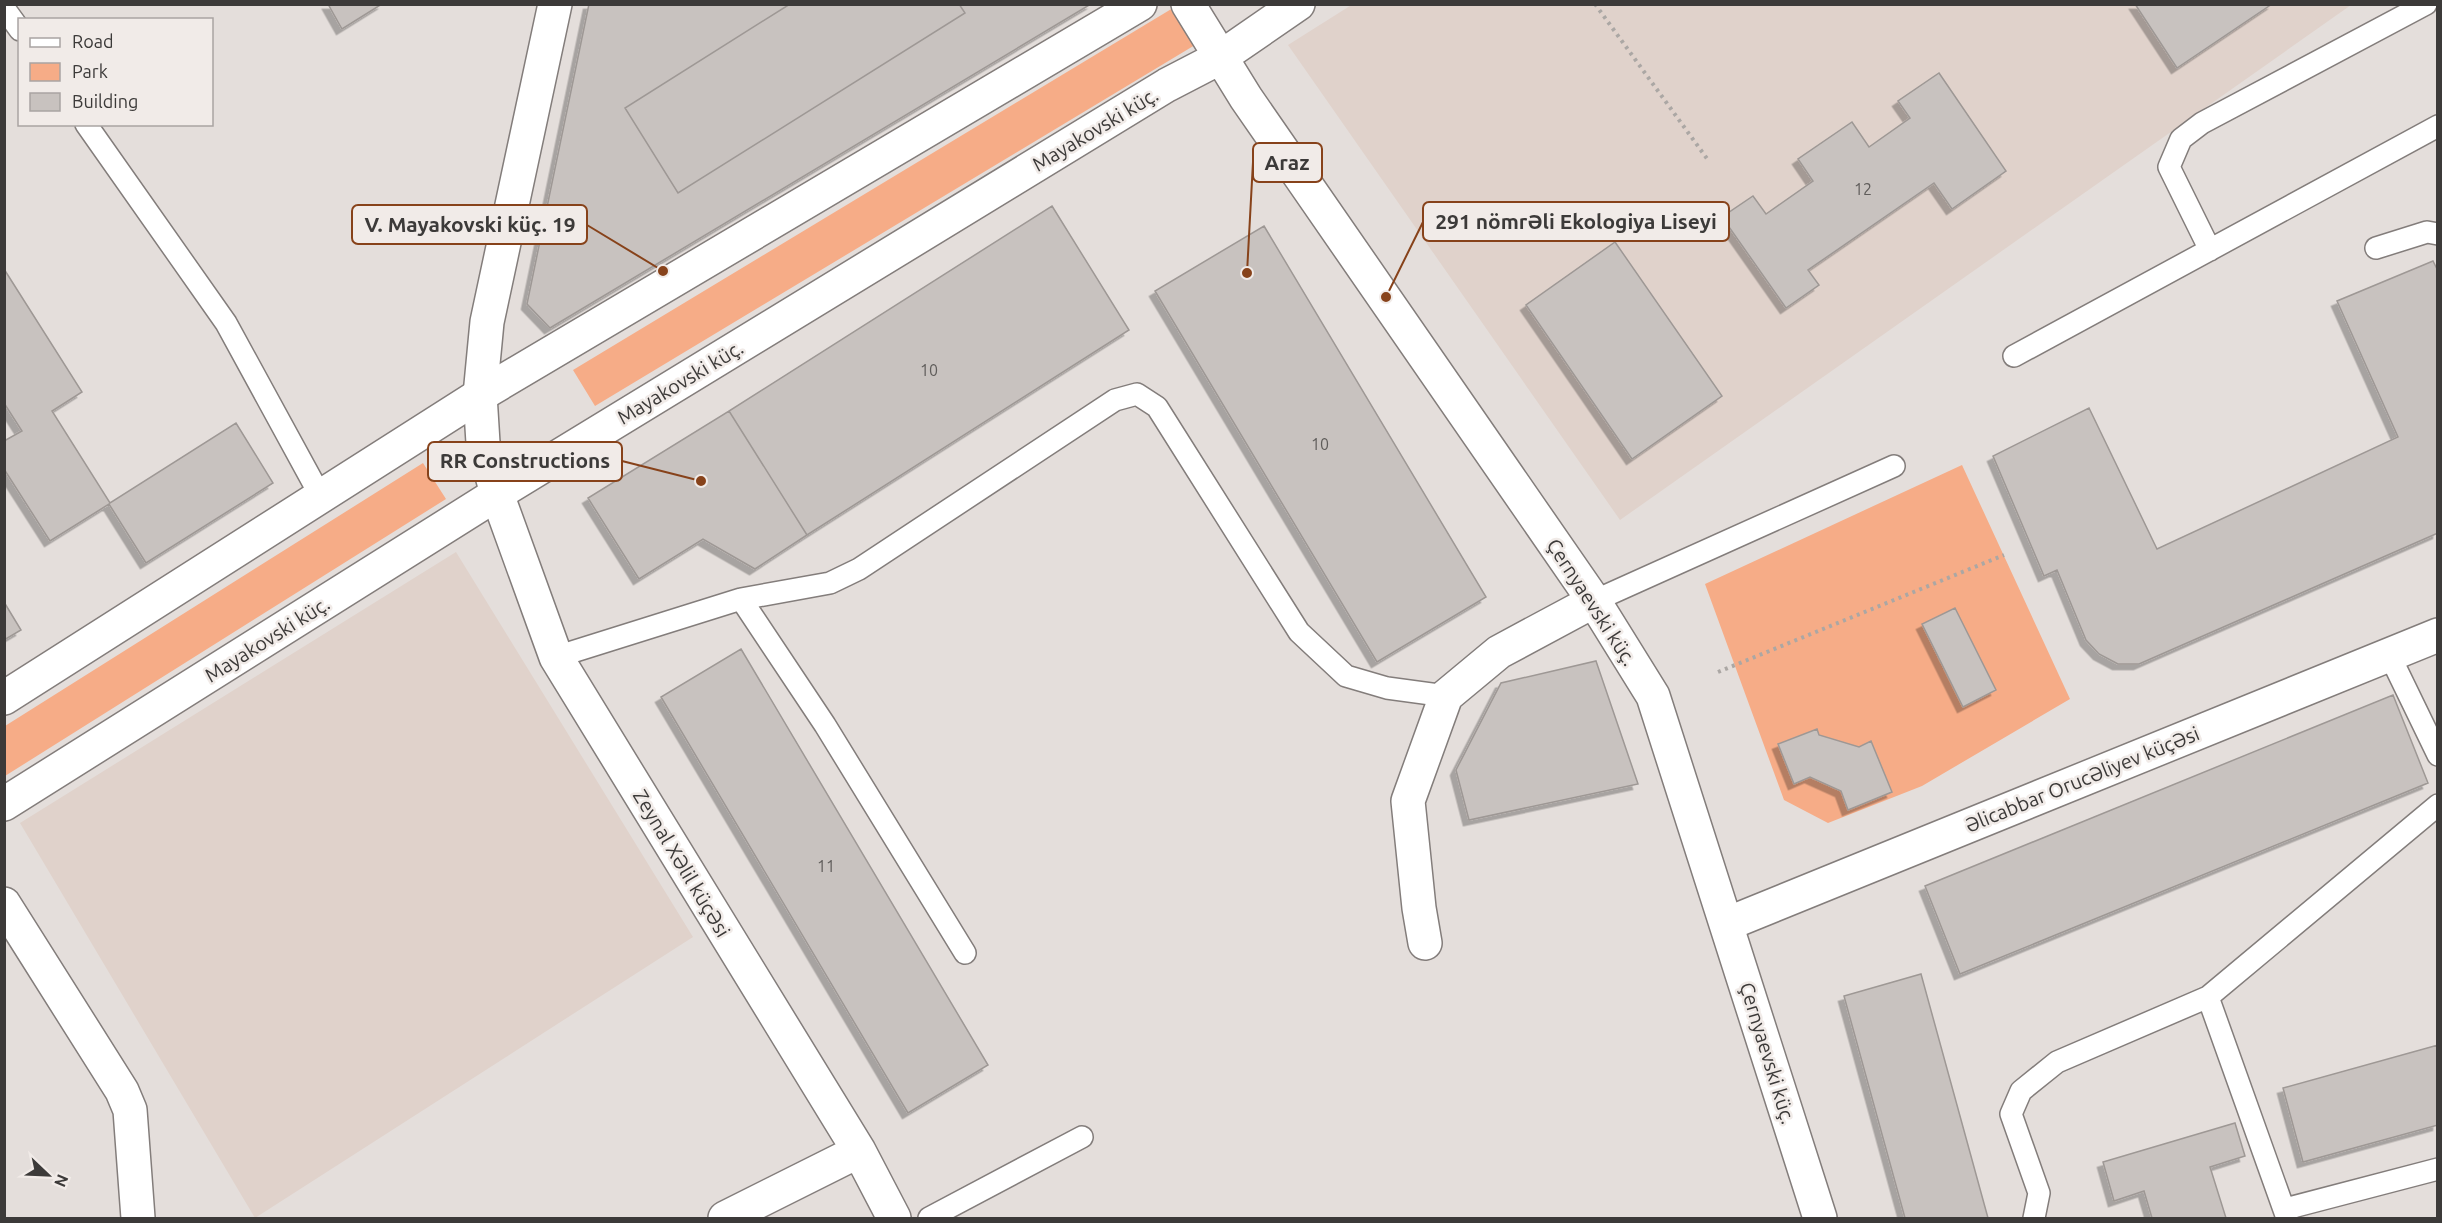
<svg xmlns="http://www.w3.org/2000/svg" width="2442" height="1223" font-family="Ubuntu,sans-serif">
	<defs>
		<filter id="shadow"><feDropShadow dx="-5.5" dy="5.5" stdDeviation="0" flood-color="#0004"/></filter>
	</defs>
	<rect width="100%" height="100%" fill="#e4dedb"/>
	<path fill="#e0d2cb" d="M1353,4L2351,5L1620,520L1288,45Z
		M456,552L693,937L255,1218L20,823Z"/>
	<path fill="#f6ac87" d="M1173,8L1195,45L595,406L573,370Z
		M423,463L446,499L5,776V726Z
		M1962,465L2070,699L1922,786L1828,823L1784,800L1705,584Z"/>
	<path fill="#c8c2bf" stroke="#9e9895" stroke-width="1.5" filter="url(#shadow)" d="M328,4H382L342,29Z
		M589,4H1091L550,328L527,304Z
		M790,4H959L965,13L678,193L625,108Z
		M2135,4H2272L2177,68Z
		M1939,73L2006,171L1952,209L1934,183L1808,270L1819,285L1786,308L1722,217L1753,196L1766,214L1813,181L1798,159L1852,122L1869,147L1910,118L1898,101Z
		M1052,206L1129,330L807,535L729,411Z
		M1264,226L1486,597L1377,662L1155,291Z
		M1615,242L1722,396L1632,459L1526,305Z
		M2433,261L2438,271V533L2139,664H2118L2099,654L2086,640L2057,570L2044,576L1993,456L2089,408L2157,549L2398,437L2337,301Z
		M4,269L82,392L52,411L110,503L236,423L273,483L146,563L109,504L50,541L4,469V441L22,431L4,403Z
		M729,411L807,535L755,569L703,539L639,579L588,498Z
		M4,602L21,630L4,640Z
		M1955,608L1996,690L1963,707L1922,624Z
		M741,649L988,1065L908,1113L661,697Z
		M1596,661L1638,784L1469,820L1456,770L1501,683Z
		M2393,695L2428,783L1960,974L1925,886Z
		M1817,729L1819,735L1859,747L1871,741L1892,792L1848,810L1841,791L1810,777L1794,784L1778,744Z
		M1921,974L1988,1218H1905L1844,996Z
		M2438,1045V1125L2303,1162L2283,1088Z
		M2235,1123L2245,1156L2210,1167L2226,1218H2152L2144,1191L2114,1201L2103,1162Z"/>
	<g fill="none" stroke-linecap="round" stroke-linejoin="round">
		<g stroke="#837d7b" stroke-width="24">
			<path id="service" d="M4,8L20,30
				M86,124L226,323L321,497
				M2376,248L2427,232L2438,234
				M2210,250L2169,167L2181,139L2202,123L2426,4
				M2014,356L2438,126
				M741,599L830,583L859,569L1115,400L1137,394L1157,407L1299,632L1346,676L1387,688L1446,696
				M1594,601L1894,466
				M2389,654L2438,755
				M556,657L741,599L825,725L965,953
				M2208,997L2287,1218
				M2285,1209L2438,1169
				M929,1218L1082,1137
				M2034,1218L2039,1193L2011,1114L2021,1091L2057,1062L2208,997L2438,805"/>
		</g>
		<g stroke="#837d7b" stroke-width="36">
			<path id="minor" d="M555,4L487,322L480,395L483,443L497,494L556,657L859,1151L894,1218
				M4,904L122,1091L130,1110L138,1218
				M1727,924L2438,635
				M1425,943L1419,908L1408,801L1446,696L1499,652L1594,601
				M725,1218L859,1151"/>
		</g>
		<g stroke="#837d7b" stroke-width="36">
			<path id="tertiary" d="M1188,4L1246,98L1594,601L1653,696L1820,1218
				M4,698L480,395L1140,4
				M4,804L497,494L1167,85L1221,57L1298,4"/>
		</g>
		<path stroke="#aba7a4" stroke-width="4" stroke-dasharray="3 4.5" stroke-linecap="butt" d="M1595,4L1708,160
			M1718,672L2004,555"/>
		<use href="#service" stroke="#fff" stroke-width="21"/>
		<use href="#minor" stroke="#fff" stroke-width="33"/>
		<use href="#tertiary" stroke="#fff" stroke-width="33"/>
	</g>
	<g text-anchor="middle" dominant-baseline="central" stroke-width="5" stroke-linejoin="round" paint-order="stroke">
		<g font-size="16" fill="#5f5c5a">
			<text x="1863" y="189">12</text>
			<text x="929" y="370">10</text>
			<text x="1320" y="444">10</text>
			<text x="826" y="866">11</text>
		</g>
		<g font-size="20" fill="#3c3a39" stroke="#f1ebe8">
			<text transform="translate(1095 129) rotate(-31)">Mayakovski küç.</text>
			<text transform="translate(680 382) rotate(-31)">Mayakovski küç.</text>
			<text transform="translate(1592 602) rotate(57)">Çernyaevski küç.</text>
			<text transform="translate(267 639) rotate(-32)">Mayakovski küç.</text>
			<text transform="translate(2082 779) rotate(-22)">Əlicabbar Orucəliyev küçəsi</text>
			<text transform="translate(682 863) rotate(59)">Zeynal Xəlil küçəsi</text>
			<text transform="translate(1768 1053) rotate(73)">Çernyaevski küç.</text>
		</g>
	</g>
	<path fill="none" stroke="#87421a" stroke-width="2" d="M1247 273L1253 162M1386 297L1423 222M663 271L587 225M701 481L622 461"/>
	<g fill="#87421a" stroke="#f1ebe8" stroke-width="2">
		<circle cx="1247" cy="273" r="6"/>
		<circle cx="1386" cy="297" r="6"/>
		<circle cx="663" cy="271" r="6"/>
		<circle cx="701" cy="481" r="6"/>
	</g>
	<g fill="#f1ebe8" stroke="#87421a" stroke-width="2">
		<rect x="1253" y="143" width="69" height="39" rx="6"/>
		<rect x="1423" y="202" width="306" height="39" rx="6"/>
		<rect x="352" y="205" width="235" height="39" rx="6"/>
		<rect x="428" y="442" width="194" height="39" rx="6"/>
	</g>
	<g font-size="21" text-anchor="middle" font-weight="bold" fill="#3c3a39">
		<text x="1287" y="170">Araz</text>
		<text x="1576" y="229">291 nömrəli Ekologiya Liseyi</text>
		<text x="470" y="232">V. Mayakovski küç. 19</text>
		<text x="525" y="468">RR Constructions</text>
	</g>
	<rect width="2442" height="1223" fill="none" stroke="#3c3a39" stroke-width="12"/>
	<rect x="18" y="18" width="195" height="108" fill="#f1ebe8" stroke="#a9a4a2" stroke-width="1.5"/>
	<rect x="30" y="38" width="30" height="9" fill="#ffffff" stroke="#a9a4a2" stroke-width="1.5"/>
	<text x="72" y="48" font-size="18" fill="#3c3a39">Road</text>
	<rect x="30" y="63" width="30" height="18" fill="#f6ac87" stroke="#a9a4a2" stroke-width="1.5"/>
	<text x="72" y="78" font-size="18" fill="#3c3a39">Park</text>
	<rect x="30" y="93" width="30" height="18" fill="#c8c2bf" stroke="#a9a4a2" stroke-width="1.5"/>
	<text x="72" y="108" font-size="18" fill="#3c3a39">Building</text>
	<g transform="translate(48 1175) rotate(113)" stroke="#f1ebe8" stroke-width="4.5" paint-order="stroke">
	<path d="M0-4.5L10 22L0 15L-10 22Z" fill="#3c3a39"/>
	<text y="-9" font-size="16" font-weight="bold" text-anchor="middle" fill="#3c3a39">N</text>
	</g>
</svg>
